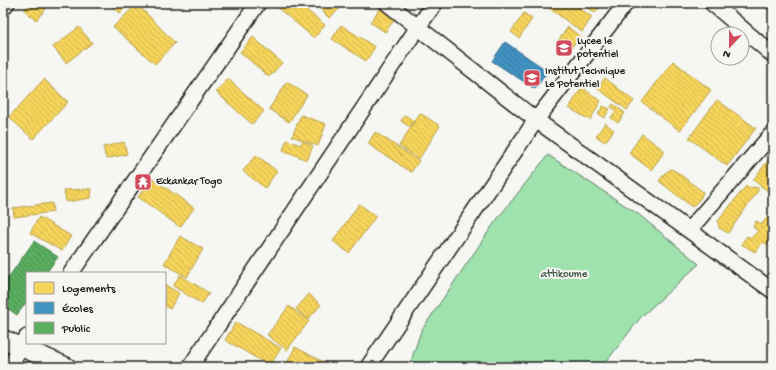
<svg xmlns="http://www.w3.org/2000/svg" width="776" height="370" font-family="'Gochi Hand',sans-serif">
	<defs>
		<pattern id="homes-back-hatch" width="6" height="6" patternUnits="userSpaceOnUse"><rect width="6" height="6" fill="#f6d55c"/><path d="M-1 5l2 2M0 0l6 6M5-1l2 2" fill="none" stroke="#d2b64f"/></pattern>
		<pattern id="schools-back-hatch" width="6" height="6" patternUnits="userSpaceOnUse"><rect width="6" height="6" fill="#4393c3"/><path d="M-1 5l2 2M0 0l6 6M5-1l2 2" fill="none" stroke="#37779e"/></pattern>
		<pattern id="public-back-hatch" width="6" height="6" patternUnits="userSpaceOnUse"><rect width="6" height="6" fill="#5aae61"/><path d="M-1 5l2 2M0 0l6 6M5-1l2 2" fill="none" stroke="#4a8d4f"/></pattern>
	</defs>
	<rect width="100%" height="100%" fill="#f6f6f2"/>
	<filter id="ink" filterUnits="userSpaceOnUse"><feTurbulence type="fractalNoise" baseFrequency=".025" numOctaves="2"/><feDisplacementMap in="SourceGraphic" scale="8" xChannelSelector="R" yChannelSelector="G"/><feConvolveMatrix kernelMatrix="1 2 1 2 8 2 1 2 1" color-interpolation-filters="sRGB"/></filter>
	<g filter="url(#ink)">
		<path fill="#9fe2ae" stroke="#5e7f65" d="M548,155L638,214L699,264L641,317L602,367H409L421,331L495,222Z"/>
		<path fill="url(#homes-back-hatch)" stroke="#b59e49" d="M31,3H39L46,9L36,20L24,10Z
			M109,3H129L120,13Z
			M282,3H298L325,25L314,38L278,8Z
			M314,3H346L329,18Z
			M542,3H573L592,17L582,32Z
			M580,3H602L595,13Z
			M761,3H773V12L760,4Z
			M137,4L175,43L155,64L113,27Z
			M380,9L395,19L385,32L370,22Z
			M524,13L532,19L519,38L511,32Z
			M341,25L375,47L366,61L332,39Z
			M79,27L92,43L66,63L53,47Z
			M568,27L580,36L569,51L557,42Z
			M253,37L282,63L269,77L240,52Z
			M673,61L711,90L680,131L642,102Z
			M605,78L634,101L627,110L597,88Z
			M44,79L68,102L33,139L9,117Z
			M228,79L264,111L252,124L216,92Z
			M582,80L589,84L585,90L601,101L590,120L569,108L582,87L579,85Z
			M287,82L307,95L289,122L269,109Z
			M717,100L756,128L727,166L689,138Z
			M613,104L625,113L618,123L611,118L616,110L611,107Z
			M603,106L610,109L604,118L598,114Z
			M420,113L440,126L419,159L399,146Z
			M301,115L326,124L318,146L292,136Z
			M405,115L414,121L410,127L401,121Z
			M605,123L614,130L605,142L596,136Z
			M375,132L419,161L411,172L368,144Z
			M642,134L665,151L651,170L629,153Z
			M287,140L301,145L302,141L313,146L307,160L283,150Z
			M124,142L127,154L106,159L103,147Z
			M773,154V195L753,180Z
			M256,155L277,171L265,188L243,171Z
			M671,169L677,172L703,192L700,199L692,207L659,181L665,173Z
			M3,170L8,177L3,184Z
			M152,178L194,208L180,227L138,197Z
			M746,186L750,188L754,187L758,188V191L728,233L719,228L718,221Z
			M92,189L91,198L66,202L64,190Z
			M52,203L53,212L14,217L13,208Z
			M359,204L376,216L349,253L333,241Z
			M773,210V238L768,245L763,242L755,252L741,244L747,236L751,238L758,231L753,227L756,221L762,224Z
			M39,217L71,236L62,251L30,233Z
			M180,236L203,249L187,277L164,264Z
			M180,275L209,293L202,304L173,286Z
			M165,285L179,293L170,309L165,306Z
			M309,294L321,305L308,319L296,309Z
			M289,306L309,321L287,350L267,335Z
			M236,322L281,348L270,366L225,340Z
			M295,347L333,367H285Z"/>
		<path fill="url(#schools-back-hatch)" stroke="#376f91" d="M505,42L548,71L535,89L492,61Z"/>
		<path fill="url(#public-back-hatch)" stroke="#47824c" d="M34,241L58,257L46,273H27V301L17,315L3,305V285Z"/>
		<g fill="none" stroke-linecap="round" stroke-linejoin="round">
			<g stroke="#1c1c1c" stroke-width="18">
				<path id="minor" d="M387,3L536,120L773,291
					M712,3L773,55
					M3,8L7,3
					M689,230L773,133
					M71,273L258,3
					M10,367L20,347L27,337
					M190,367L418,27L435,3
					M368,367L536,120L626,3"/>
			</g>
			<g stroke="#1c1c1c" stroke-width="21">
				<path id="tertiary" d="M3,339L67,367"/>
			</g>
			<use href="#minor" stroke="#f6f6f2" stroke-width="15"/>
			<use href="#tertiary" stroke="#f6f6f2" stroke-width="18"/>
		</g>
	</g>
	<defs>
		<g id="school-square" transform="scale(0.9)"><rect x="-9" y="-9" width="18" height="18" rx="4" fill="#d1495b" stroke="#f6f6f2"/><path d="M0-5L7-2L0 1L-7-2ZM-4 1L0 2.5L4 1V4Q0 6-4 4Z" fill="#fff"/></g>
		<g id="temple-square" transform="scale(0.9)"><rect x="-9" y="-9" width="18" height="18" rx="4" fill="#d1495b" stroke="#f6f6f2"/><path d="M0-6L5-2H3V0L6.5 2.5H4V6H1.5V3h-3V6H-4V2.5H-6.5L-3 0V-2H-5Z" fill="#fff"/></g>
	</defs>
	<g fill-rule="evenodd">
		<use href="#school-square" x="564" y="48"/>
		<use href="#school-square" x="532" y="78"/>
		<use href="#temple-square" x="143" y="182"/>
	</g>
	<g text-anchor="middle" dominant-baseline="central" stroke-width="4" stroke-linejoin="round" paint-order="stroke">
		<g font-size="11" fill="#1c1c1c" stroke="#f6f6f2" text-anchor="start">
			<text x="577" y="42">Lycee le<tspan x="577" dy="13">potentiel</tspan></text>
			<text x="545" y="72">Institut Technique<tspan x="545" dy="13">Le Potentiel</tspan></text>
			<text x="156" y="182">Eckankar Togo</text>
		</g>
		<g font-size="11" fill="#435748" stroke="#f6f6f2">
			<text x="564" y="275">attikoume</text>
		</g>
	</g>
	<rect width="776" height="370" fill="none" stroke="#f6f6f2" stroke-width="16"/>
	<rect x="8" y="8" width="760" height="354" fill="none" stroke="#1c1c1c" stroke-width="1.5" filter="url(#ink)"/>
	<rect x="26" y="272" width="140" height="72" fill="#f6f6f2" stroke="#9f9f9c"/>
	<rect x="34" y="282" width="20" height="12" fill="#f6d55c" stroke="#9f9f9c"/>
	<text x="62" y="292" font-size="12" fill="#1c1c1c">Logements</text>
	<rect x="34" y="302" width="20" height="12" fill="#4393c3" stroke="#9f9f9c"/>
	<text x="62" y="312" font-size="12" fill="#1c1c1c">Écoles</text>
	<rect x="34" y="322" width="20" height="12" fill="#5aae61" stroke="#9f9f9c"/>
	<text x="62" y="332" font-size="12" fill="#1c1c1c">Public</text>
	<g transform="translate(730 46) rotate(202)"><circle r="19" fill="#f6f6f2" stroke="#9f9f9c"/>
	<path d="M0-3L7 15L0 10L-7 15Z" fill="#d1495b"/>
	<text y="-6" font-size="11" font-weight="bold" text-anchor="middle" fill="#1c1c1c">N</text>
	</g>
</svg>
